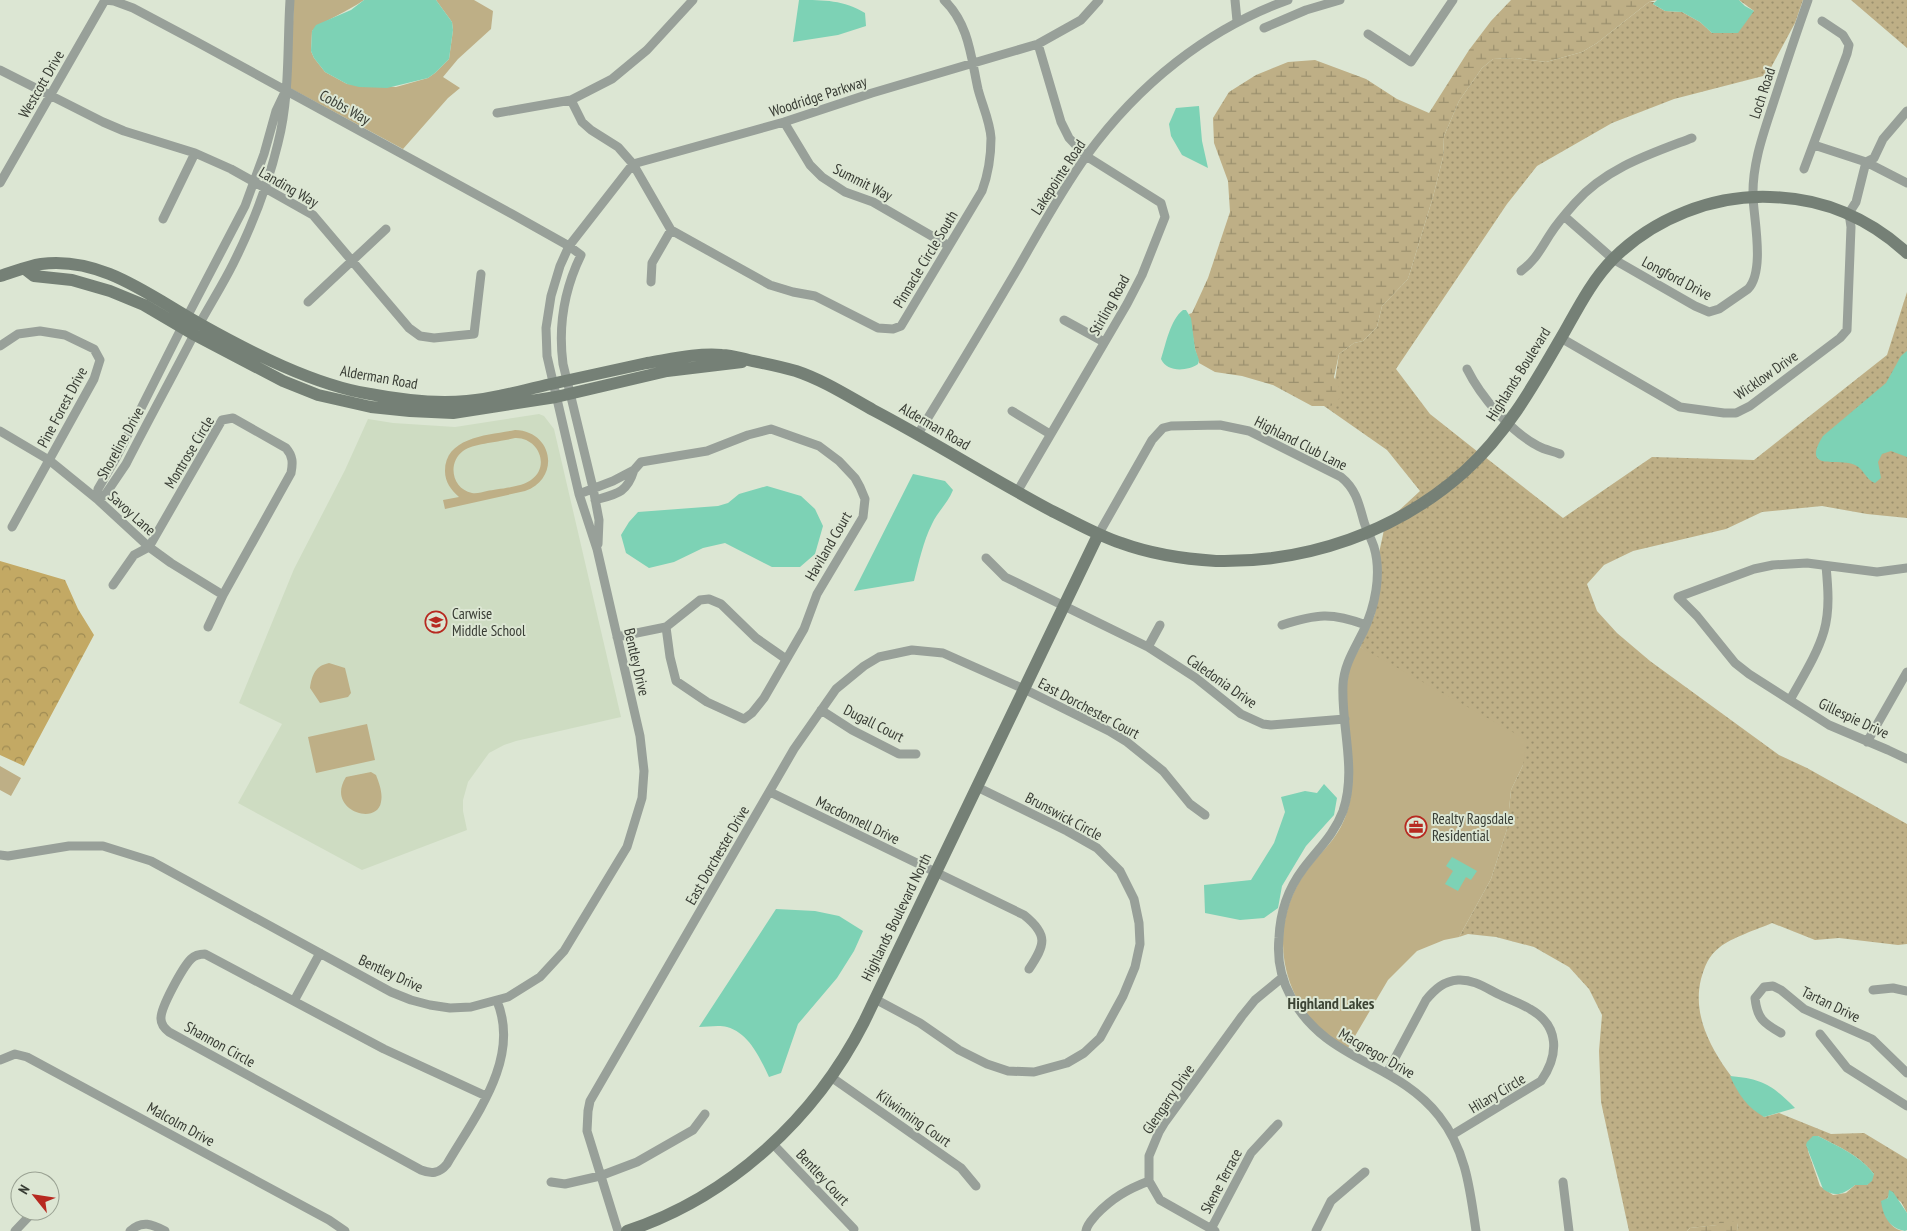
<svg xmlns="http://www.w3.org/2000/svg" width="1907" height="1231" font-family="'PT Sans Narrow',sans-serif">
	<defs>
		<pattern id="grass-dots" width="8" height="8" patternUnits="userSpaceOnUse" patternTransform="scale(1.25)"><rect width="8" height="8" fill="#beaf86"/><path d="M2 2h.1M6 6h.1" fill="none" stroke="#9b906e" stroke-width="1.8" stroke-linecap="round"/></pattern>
		<pattern id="forest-crowns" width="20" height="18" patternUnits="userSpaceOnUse" patternTransform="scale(1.25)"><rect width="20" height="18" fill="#c3a964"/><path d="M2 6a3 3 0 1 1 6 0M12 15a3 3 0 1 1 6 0" fill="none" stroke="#9f8b53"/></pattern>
		<pattern id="wetland-marsh" width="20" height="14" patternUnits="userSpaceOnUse" patternTransform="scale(1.25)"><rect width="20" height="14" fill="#beaf86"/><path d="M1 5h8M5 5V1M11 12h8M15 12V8" fill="none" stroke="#9b906e"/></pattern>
	</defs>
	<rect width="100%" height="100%" fill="#dce6d3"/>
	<path fill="#cedcc2" d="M539,414L544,416L554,429L621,717L516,741L504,745L489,753L468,782L463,800V811L467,830L362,870L238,803L282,724L239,703L294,569L345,470L368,419L393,423L455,427Z"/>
	<path fill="url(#grass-dots)" fill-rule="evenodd" d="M1739,0H1803L1795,23L1767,75L1674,99L1612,123L1537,166L1507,204L1396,369L1430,414L1478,452L1440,486L1393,516L1420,491L1387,450L1324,406H1331L1339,354L1354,343L1363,341L1377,327L1382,306L1408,279L1433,197L1443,157L1444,136L1459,101L1482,68L1493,59L1515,58L1546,62L1582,52L1597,43L1649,2H1655L1653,4L1665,11L1682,12L1700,22L1712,33L1754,11Z
		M1851,0H1907V48Z
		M1907,292V518L1867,514L1822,506L1762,512L1726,529L1633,551L1604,565L1587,584L1597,611L1617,633L1650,661L1779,755L1807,768L1907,824V944L1898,945L1839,938L1815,940L1772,923C1758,929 1731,938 1720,947C1708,956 1705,966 1701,979C1688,1032 1734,1080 1764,1117L1779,1113L1831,1134L1864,1133L1907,1159V1213L1901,1202L1890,1194L1886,1200C1887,1215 1886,1227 1903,1231H1738L1737,1223L1690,1228L1687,1231H1629L1601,1102L1599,1051L1602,1015L1589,989L1569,967L1534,947L1496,937L1468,934L1459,937L1491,879L1507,829L1511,790L1523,765L1360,647L1375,614L1379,553L1384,530L1485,457L1563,518L1652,457L1754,460L1887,355ZM1818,1136C1839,1147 1859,1155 1874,1174L1867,1185H1855L1846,1193L1833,1195L1820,1186L1808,1151Z"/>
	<path fill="url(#forest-crowns)" d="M0,561L65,580L78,609L94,635L24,766L0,755Z"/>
	<path fill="url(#wetland-marsh)" d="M1511,0H1657L1649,2L1597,43L1582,52L1546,62L1515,58L1493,59L1482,68L1459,101L1444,136L1443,157L1433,197L1408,279L1382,306L1377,327L1363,341L1354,343L1339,354L1334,377L1343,396L1331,406H1312L1273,385L1242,376L1215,372L1199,363L1195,349L1189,314L1192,313L1208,278L1230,212L1228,181L1214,143L1213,118L1229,92L1256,75L1288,62L1315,60L1366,79L1397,99L1429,113L1469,50L1491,21Z
		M1723,1218L1737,1223L1738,1231H1687L1690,1228L1717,1225Z"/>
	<path fill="#beaf86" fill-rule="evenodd" d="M294,0H364C347,12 328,18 312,31L311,51L314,58L325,72L347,84L396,87L428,78L435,73L449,59L453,30L452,22L436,0H474L493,11L491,29L458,59L443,77L460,88L448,98L403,149L290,88Z
		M515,430C553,431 561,478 525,491L445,509L443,500L459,497C451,490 445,482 445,471C445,436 490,435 515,430ZM515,438C538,437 551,466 531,480C522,487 498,489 487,491C482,492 477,494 472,493C452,489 447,463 463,451C474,443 501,442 515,438Z
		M1360,647L1527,740L1523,765L1511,790L1507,829L1491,879L1459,937L1444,940L1417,951L1388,980L1348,1048C1340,1044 1332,1039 1325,1034C1278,993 1269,924 1305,873C1325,846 1343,836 1350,800C1359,757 1340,712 1349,671C1351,662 1356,655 1360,647Z
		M329,663L345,668L351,693L348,697L320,703L310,688C312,675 315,666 329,663Z
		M367,724L375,760L316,773L308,737Z
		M0,766L21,778L11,796L0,790Z
		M371,772L376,775C379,783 383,793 381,802C377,827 325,810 346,777Z"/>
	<path fill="#7dd2b5" d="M364,0H436L452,22L453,30L449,59L435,73L428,78L387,88L359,87L347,84L325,72L314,58L311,51L312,31L316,25L351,10Z
		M799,0C824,0 844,0 865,13L866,26L838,35L793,42Z
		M1657,0H1739L1745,6L1754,11L1738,33H1712L1700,22L1682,12L1665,11L1653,4Z
		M1199,106L1202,141L1208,168L1182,155L1171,136L1169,124L1176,108Z
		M1183,310H1186L1191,318L1195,349L1199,360L1198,364C1188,371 1167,373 1161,359C1166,344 1170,320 1183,310Z
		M1907,351V457L1891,451L1882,454L1878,462L1881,478L1875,483C1866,480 1864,469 1855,465C1839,457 1800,473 1823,436L1886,383L1901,356Z
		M913,474L945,481L953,490C948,503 938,511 932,524C923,542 919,562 914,581L854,591Z
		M767,486L801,496L815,509L823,526L815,554L800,567H772L725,543L703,548L674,562L649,568L626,553L621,535L629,522L638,512L718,506L728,503L739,494Z
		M1324,784L1337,798L1334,815L1306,846L1282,886L1278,908L1264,918L1240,920L1205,913L1204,885L1251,880L1274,843L1285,812L1281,797L1305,791L1317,793Z
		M1452,857L1477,871L1471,880L1466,877L1458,891L1445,884L1453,871L1446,866Z
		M776,909L815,911L839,916L863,931L854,951L837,978L798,1024L781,1073L769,1077C760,1058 749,1033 727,1027C719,1025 707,1027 699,1027Z
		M1730,1076C1763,1079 1772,1085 1795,1108L1764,1117C1747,1107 1738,1094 1730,1076Z
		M1813,1136H1818C1839,1147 1859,1155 1874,1174L1872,1181L1867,1185H1855C1844,1194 1835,1198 1823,1189L1806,1145L1807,1142Z
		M1889,1190L1893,1192L1907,1213V1230L1905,1231C1889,1228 1883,1216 1881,1201L1888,1198Z"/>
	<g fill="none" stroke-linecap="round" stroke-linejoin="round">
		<path stroke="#98a099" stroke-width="9" d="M105,0L114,1L133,8L197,42L512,214L569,246L581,255C564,290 558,326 563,364L593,488L599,520L598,544
			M1235,0L1237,21
			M1264,28L1306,10L1340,0
			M1368,34L1411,62L1453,0
			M0,70L103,122L124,131L195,153L231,169L313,215L409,328L420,336L434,338L474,334L481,274
			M286,90L276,111L264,154L245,206L187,317L116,458L98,489L97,499L105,495L126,464C150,417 176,370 200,323C211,303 223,284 233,264C252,226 268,185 278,143C290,96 287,48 290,0
			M571,100L582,122L591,130L618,147L633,164L671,230L770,285L793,292L815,296L878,328L893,329L901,326L982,191C989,172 991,157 991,138C990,121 982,105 978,89C971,57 969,24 944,0
			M497,113L571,100L612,79L647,50L693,0
			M784,122L810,165L822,177L845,192L873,202L949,246
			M1814,145L1866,162L1907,183
			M1804,169L1847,54L1849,45L1843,35L1822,21
			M0,183L105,0
			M1564,216L1613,259L1695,306L1709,312L1719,309L1748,289C1765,271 1754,220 1753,197C1752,163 1764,132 1774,101C1785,67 1796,34 1808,0
			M163,219L195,153
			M1521,271C1536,260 1541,248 1551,233C1558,222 1567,212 1575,203C1606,168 1650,154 1692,138
			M651,282L652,263L671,230
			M308,302L386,229
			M1064,320L1104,342
			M1561,338L1680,407L1724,413H1736L1750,406L1840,338L1847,330L1851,227L1849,213L1856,202L1866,162L1874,158L1883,139L1907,111
			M0,346L18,334L40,331L65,335L94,349L100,360L94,379L12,527
			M1467,369C1481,397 1510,431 1538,446C1545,450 1553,451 1560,454
			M1012,411L1050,434
			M0,431L49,460L97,499L149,547L171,563L223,595
			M918,434C952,379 985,324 1018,268C1040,230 1061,191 1087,155C1138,85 1207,29 1288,0
			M634,470L641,462L707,451L748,435L771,429L819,446L839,461L855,478L860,487L865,499L863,517L817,594L804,629L764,698L752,713L744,719L707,702L676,681L670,657L666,627
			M1017,492L1127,304L1142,275L1165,217L1161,203L1086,156L1069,138L1061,122L1038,44
			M579,494L613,481L634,470C627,493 617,494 595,500
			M1098,535L1152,440L1163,428L1171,426L1220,425L1249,431L1341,477C1356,489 1359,504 1364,522C1367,531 1371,538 1374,547C1382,574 1375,607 1363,632C1354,650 1344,665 1343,685C1341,727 1357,770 1343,811C1334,835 1318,849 1303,869C1288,889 1280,913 1279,938C1277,958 1281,979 1291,997C1326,1062 1396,1061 1439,1116C1466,1150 1470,1189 1476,1231
			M986,558L1005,577L1148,647L1196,678L1241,714L1263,724L1271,725L1345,719
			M1907,568L1877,572L1807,563L1773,565L1754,569L1678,597L1697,616L1735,663L1749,674L1829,725L1888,750L1907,759
			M113,585L134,555L149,547L222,420L233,418L286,448C293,456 293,463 291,473L223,595L208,627
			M1282,625C1317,614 1331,612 1366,625
			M617,637L666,627L700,600L709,599L721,604L756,638L786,659
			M1148,647L1160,625
			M1790,700C1802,678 1817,655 1824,631C1830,610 1828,587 1826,566
			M821,710L852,730L899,754H916
			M1867,742L1907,672
			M770,792L1024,915C1049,935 1045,945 1029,969
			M0,855L8,856L69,846H103L151,861L391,992L411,1000L430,1005L450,1008L471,1007L508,997L540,977L564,951L627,847L642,798L644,771L640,736L597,549L579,494L547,356L546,328L551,296L560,266L569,246L633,164L784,122L872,93L1038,44L1081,20L1099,0
			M1873,990L1893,988L1907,991
			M875,999L920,1023L959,1050L987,1064L1008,1071L1034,1072L1067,1063L1084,1053L1100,1038L1123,996L1135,967L1140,944L1139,923L1134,899L1120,871L1097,848L1067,831L977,787
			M294,1001L320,953
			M1781,1033C1763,1023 1757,1018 1755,998L1764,987L1773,986L1781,990L1804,1009L1872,1039L1907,1073
			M1820,1034L1847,1068L1907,1106
			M0,1060L15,1054L27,1057L329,1220L345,1231
			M1387,1073L1426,1000C1435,989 1444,981 1458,980C1473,979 1486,988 1498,994C1508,999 1520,1003 1530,1009C1560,1026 1559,1055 1541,1081L1452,1135
			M831,1077L961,1168L976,1186
			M486,1096L384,1049L205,954C200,954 195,955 191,959C183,967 160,1008 161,1019C161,1024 164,1028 169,1032L421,1170C431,1174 439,1174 447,1164C475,1116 521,1059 497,1001
			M773,1144L854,1229
			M47,1181V1180
			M551,1182L565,1184L600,1176L637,1162L693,1130L705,1114
			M1563,1182L1569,1231
			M1211,1229L1251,1153L1278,1124
			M15,1231L34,1211
			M130,1231C142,1220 152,1224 165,1231
			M618,1231L587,1131L588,1111L590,1101L794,749L836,689L864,666L879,657L912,650L943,653L1024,689L1109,731L1127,742L1163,771L1190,804L1205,815
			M1086,1231C1087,1224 1092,1220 1096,1215C1112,1198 1128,1189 1149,1181
			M1215,1231L1160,1200L1149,1181V1156L1159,1132L1165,1122L1242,1016L1255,1000L1283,977
			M1316,1231L1331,1201L1365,1172"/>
		<path stroke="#758076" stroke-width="12" d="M25,269L34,276L72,280L110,291L144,305L195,335L283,381L318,395L371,407L410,411L453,413L556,397L667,371L742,362
			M0,276C13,272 28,266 41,264C102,256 151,297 200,324C250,352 314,385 370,394C401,400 434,404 467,401C496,399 523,390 551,384C583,377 615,370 647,363C672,359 696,353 722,355C732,355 743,359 753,361C768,364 782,367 796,371C823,380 848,396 873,410C934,442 992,479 1052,511C1075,522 1097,535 1121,543C1151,554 1184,559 1216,561C1307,563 1397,532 1465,471C1509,431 1536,381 1565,331C1579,306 1593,279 1613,259C1654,218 1713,195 1770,197C1822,198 1869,218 1907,253
			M627,1231C730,1197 815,1118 864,1022L1098,535"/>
	</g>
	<defs>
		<g id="school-ring" transform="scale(1.125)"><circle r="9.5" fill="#dce6d3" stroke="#b72920" stroke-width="1.5"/><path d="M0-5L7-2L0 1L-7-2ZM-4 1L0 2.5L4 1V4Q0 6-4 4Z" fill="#b72920"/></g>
		<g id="office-ring" transform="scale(1.125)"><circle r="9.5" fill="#dce6d3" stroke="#b72920" stroke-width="1.5"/><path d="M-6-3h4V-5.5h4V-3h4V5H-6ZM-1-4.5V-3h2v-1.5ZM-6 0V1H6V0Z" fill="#b72920"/></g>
	</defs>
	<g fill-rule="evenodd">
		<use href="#school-ring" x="436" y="622"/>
		<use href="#office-ring" x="1416" y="827"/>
	</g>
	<g text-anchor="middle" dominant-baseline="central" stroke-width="4" stroke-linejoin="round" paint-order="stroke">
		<g font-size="15" fill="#383c34" stroke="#dce6d3">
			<text transform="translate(41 84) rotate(-60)">Westcott Drive</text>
			<text transform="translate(1762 93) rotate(-72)">Loch Road</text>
			<text transform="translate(818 96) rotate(-18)">Woodridge Parkway</text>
			<text transform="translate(345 107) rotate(29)">Cobbs Way</text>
			<text transform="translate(1058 177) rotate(-57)">Lakepointe Road</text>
			<text transform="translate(863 182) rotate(27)">Summit Way</text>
			<text transform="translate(289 187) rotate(30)">Landing Way</text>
			<text transform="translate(925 259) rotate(-59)">Pinnacle Circle South</text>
			<text transform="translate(1677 278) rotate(28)">Longford Drive</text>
			<text transform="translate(1109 305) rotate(-61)">Stirling Road</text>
			<text transform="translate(1518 374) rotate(-58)">Highlands Boulevard</text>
			<text transform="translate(1766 375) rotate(-35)">Wicklow Drive</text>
			<text transform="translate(379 377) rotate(10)">Alderman Road</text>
			<text transform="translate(62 407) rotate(-62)">Pine Forest Drive</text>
			<text transform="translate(935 426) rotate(30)">Alderman Road</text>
			<text transform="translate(120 443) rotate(-61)">Shoreline Drive</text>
			<text transform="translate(1301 443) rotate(27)">Highland Club Lane</text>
			<text transform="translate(189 452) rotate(-59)">Montrose Circle</text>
			<text transform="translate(132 513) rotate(42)">Savoy Lane</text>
			<text transform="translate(828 546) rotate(-60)">Haviland Court</text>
			<text transform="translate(637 662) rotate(77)">Bentley Drive</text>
			<text transform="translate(1222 681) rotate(35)">Caledonia Drive</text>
			<text transform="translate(1089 708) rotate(28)">East Dorchester Court</text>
			<text transform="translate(1854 718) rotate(25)">Gillespie Drive</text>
			<text transform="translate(874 723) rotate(27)">Dugall Court</text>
			<text transform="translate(1064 816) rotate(28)">Brunswick Circle</text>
			<text transform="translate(858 820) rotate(26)">Macdonnell Drive</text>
			<text transform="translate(717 855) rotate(-60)">East Dorchester Drive</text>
			<text transform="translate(896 917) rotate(-64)">Highlands Boulevard North</text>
			<text transform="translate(391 973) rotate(25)">Bentley Drive</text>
			<text transform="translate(1831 1004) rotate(26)">Tartan Drive</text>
			<text transform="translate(220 1044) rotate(29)">Shannon Circle</text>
			<text transform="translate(1377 1053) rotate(30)">Macgregor Drive</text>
			<text transform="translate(1497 1093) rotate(-31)">Hilary Circle</text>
			<text transform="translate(1168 1099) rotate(-56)">Glengarry Drive</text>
			<text transform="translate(914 1118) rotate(35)">Kilwinning Court</text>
			<text transform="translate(181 1124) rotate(29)">Malcolm Drive</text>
			<text transform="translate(823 1177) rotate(47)">Bentley Court</text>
			<text transform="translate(1221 1181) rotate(-62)">Skene Terrace</text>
		</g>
		<g font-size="15" fill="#383c34" stroke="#dce6d3" text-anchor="start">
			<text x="452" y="613">Carwise<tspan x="452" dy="17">Middle School</tspan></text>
			<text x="1432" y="818">Realty Ragsdale<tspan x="1432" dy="17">Residential</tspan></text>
		</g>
		<g font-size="16" font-weight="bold" fill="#3d4535" stroke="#dce6d3">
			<text x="1331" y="1003">Highland Lakes</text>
		</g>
	</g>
	<g transform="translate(35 1196) rotate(300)"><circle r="24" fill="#dce6d3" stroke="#9aa293"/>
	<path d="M0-4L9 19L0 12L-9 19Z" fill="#b72920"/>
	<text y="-8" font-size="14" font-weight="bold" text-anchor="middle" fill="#383c34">N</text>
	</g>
</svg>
